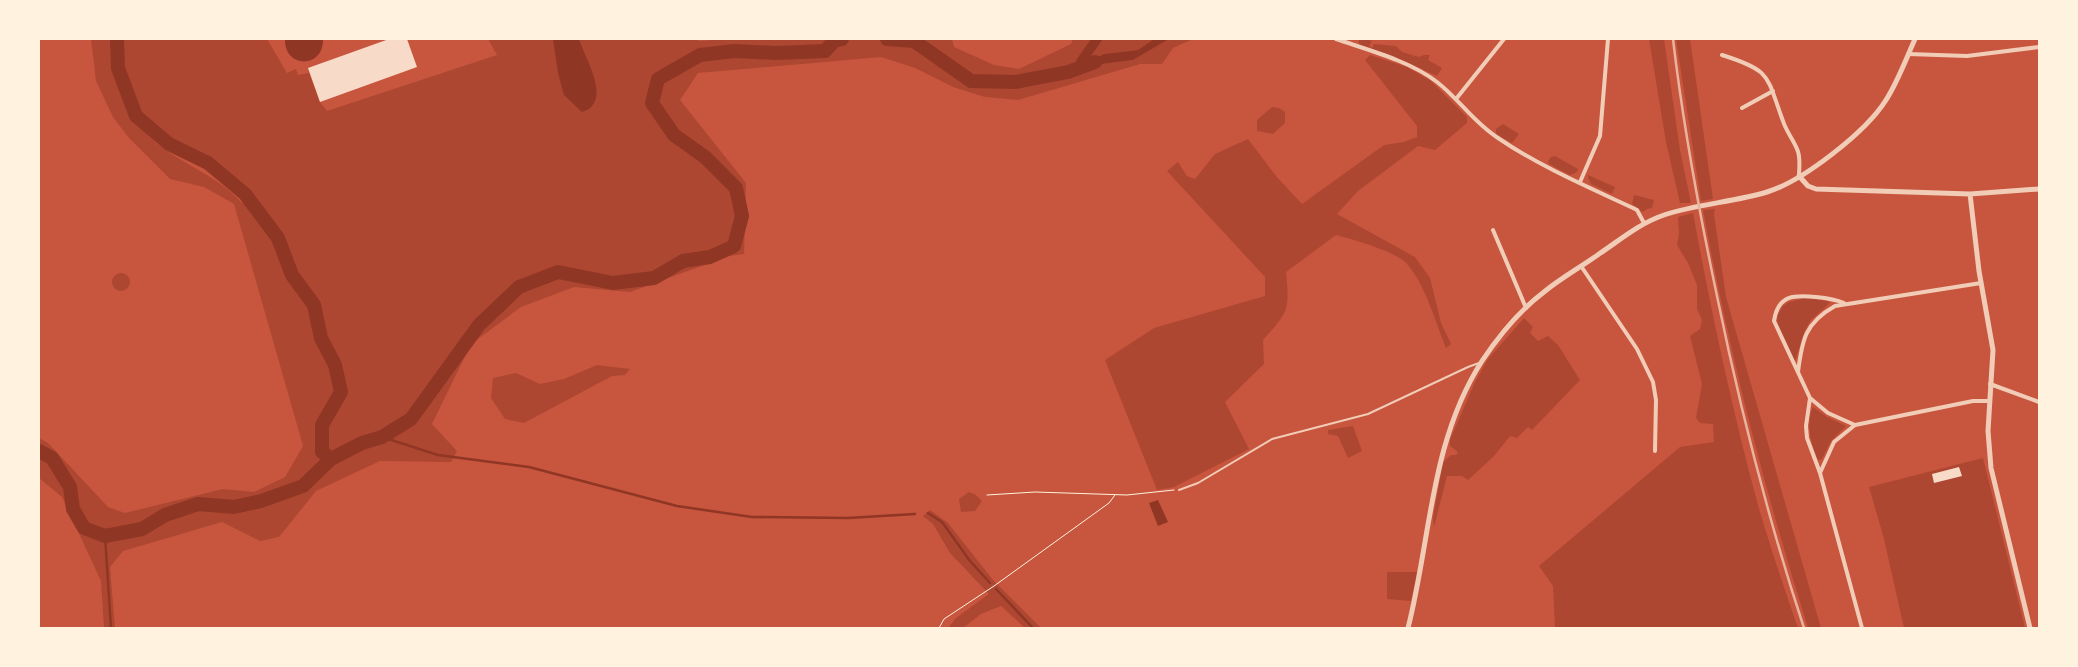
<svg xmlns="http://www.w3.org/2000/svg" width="2078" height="667" font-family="'Space Grotesk',sans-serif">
	<rect width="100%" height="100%" fill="#c8553d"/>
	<path fill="#ae4732" d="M91,39H111C115,98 131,131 183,161C205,174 225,184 242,203L256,201L229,174L210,160L177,144L143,117L131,97L122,69L121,39H267L287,73L296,69L298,75L309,73L320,102L327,111L497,55L488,39H698L699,41L726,39H952L954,47L994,65L1019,69L1071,44L1073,39H1091L1076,60L1081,73L1102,64L1133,60L1169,39H1193L1173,48L1162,64H1140L1018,100L985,97L953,87L915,68L881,57L698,73L680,100L746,183L744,254L729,256L630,292L574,287L521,307L471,344L432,424L457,451L451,462L380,461L316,491L279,537L260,541L222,522L123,551L110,567L115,628H104L101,581L62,497L39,478V438L48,443L108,507L125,513L223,489L254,492L285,477L303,446L234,204L204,187L170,179L129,138L113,117L96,81Z
		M1103,39H1154L1138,50L1104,54L1093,59L1091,56Z
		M1365,39L1372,41L1369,46L1372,48L1374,44L1396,46L1402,52L1419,57L1424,55H1430L1428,60L1442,68L1437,76L1402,60L1359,46V40Z
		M1649,39H1664L1680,150L1691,203H1680L1666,142Z
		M1676,39H1690L1713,199L1701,201Z
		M1370,55L1407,67L1431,81L1467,117V123L1435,150L1418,146L1358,191L1337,214L1415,257L1430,278L1441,323L1451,344L1446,348C1435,321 1426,286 1407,264C1398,252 1351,239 1336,235L1286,272C1290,311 1288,312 1263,340L1264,364L1225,402L1249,449L1174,487L1157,490L1105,360L1154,328L1265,296V277L1167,171L1178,162L1187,176L1195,179L1215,154L1248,139L1276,176L1302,204L1384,145L1404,142L1417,137V126L1365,60Z
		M1272,107L1279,108L1285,112V123L1273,134L1257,131V120Z
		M1503,124L1519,134L1512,143L1496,134V129Z
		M1555,156L1578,169L1577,172L1570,175L1549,164L1548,161L1551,157Z
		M1588,175L1615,187L1612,194L1591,184L1588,178Z
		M1634,195L1654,200L1652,208L1647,209L1643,212L1632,204Z
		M1715,209L1714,214L1726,297L1821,628H1808C1765,491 1729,352 1703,210Z
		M1693,213C1711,311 1732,409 1758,505C1770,547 1784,587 1798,628H1555L1553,586L1539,566L1680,447L1714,442L1713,424L1700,423L1696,418L1702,384L1690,336L1700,329L1702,320L1697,309V285L1688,263L1677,245L1679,233L1678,217Z
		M112 282a9 9 0 1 1 18 0a9 9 0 1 1-18 0Z
		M1805,298L1827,301L1830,303L1811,320L1805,330L1795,361L1778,326L1777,316L1783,306L1789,302Z
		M1524,318L1533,327L1530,333L1538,341L1548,336L1558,345L1580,380L1532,430L1528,427L1517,438L1510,436L1494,456L1468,480L1462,476H1447L1434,527L1433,518L1443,462L1451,455H1456L1458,452L1450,446V440L1475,382L1488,359Z
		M597,365L630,369L625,375L612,376L524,423L505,419L491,398L493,378L516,373L540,384L564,379Z
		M1813,407L1827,417L1846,426L1831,441L1822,459L1818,460C1811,444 1805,424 1813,407Z
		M1353,426L1362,451L1348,458L1338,436L1328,434V430Z
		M1983,458L2025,628H1904L1884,539L1869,487Z
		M969,492L976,495L982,501L975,511L961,512L959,499Z
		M930,510L948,523L993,580L1041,628H1025L1001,606L981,614L963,628H948L956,618L989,594L950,553L933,524L923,516Z
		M1387,572H1417L1411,601L1387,599Z"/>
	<path fill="#8f3625" d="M285,39H323C324,69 284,69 285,39Z
		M553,39H579C584,56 606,90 592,106C590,109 585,111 582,112L564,95L558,73Z
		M1091,39H1103L1091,56L1093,59L1104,54L1138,50L1154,39H1169L1133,60L1102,64L1080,73L1076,60Z
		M1158,500L1168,522L1158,526L1149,503Z"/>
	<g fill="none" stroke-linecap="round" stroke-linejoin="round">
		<path stroke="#8f3625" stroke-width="2.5" d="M382,437L438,455L529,467L677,506L752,517L848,518L915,514
			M928,513L942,522L970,561L990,583
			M105,536L111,628
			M996,589L1033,628"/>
		<path stroke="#8f3625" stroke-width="14" d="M117,39L118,68L136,116L169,144L208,163L245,194L278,238L292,275L314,305L321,338L335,365L341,392L322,425V452L331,459
			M887,39L914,41L971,81L1016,82L1068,72L1095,62
			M39,451L52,458L70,487L73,509L84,528L105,536L142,529L165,515L198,504L234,507L261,501L303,486L331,459L362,443L382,437L411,419L479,325L519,287L558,272L613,283L654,278L683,261L710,257L734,246L742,216L736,188L705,157L674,135L652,103L658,79L700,55L734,51L776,53L825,51L834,41L842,39"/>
	</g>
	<path fill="#f7dbc8" d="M389,39H407L417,67L320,102L308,68Z
		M1959,467L1962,476L1934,483L1932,474Z"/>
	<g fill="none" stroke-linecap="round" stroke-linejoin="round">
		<path stroke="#fff3e0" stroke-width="1" d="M987,495L1035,492L1127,495L1174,490
			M939,628L944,619L994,586L1109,503L1115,495"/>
		<path stroke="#f1ccb7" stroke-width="2" d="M1179,490L1198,483L1272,439L1368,414L1468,367L1479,363"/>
		<path stroke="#f1ccb7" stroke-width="4" d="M1336,39C1368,50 1410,61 1437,82C1459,99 1474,123 1498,138C1539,166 1588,187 1633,208L1637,210L1644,223
			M1908,54L1967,56L2039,47
			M1722,55C1773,71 1766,76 1783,121C1786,131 1793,139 1797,149C1801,157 1799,168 1799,176
			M1456,99L1504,39
			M1742,108L1773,91
			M1580,182L1600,136L1608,39
			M1493,230L1526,308
			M1581,266L1637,349L1653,382L1656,400L1655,451
			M1844,303C1835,299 1826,298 1816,297C1795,295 1778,294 1774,321L1810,398L1806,426L1807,438L1820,473L1862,628
			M1798,372C1802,340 1805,323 1835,306L1981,283
			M1990,384L2039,402
			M1810,398L1828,413L1855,425
			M1820,473L1834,442L1855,425L1973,401H1989"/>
		<path stroke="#f1ccb7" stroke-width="5" d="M1799,176L1808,186L1816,189L1970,194L2039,189
			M1970,194L1979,271L1993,350L1988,431L1991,468L2030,628
			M1408,628C1431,538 1430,442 1482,361C1498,337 1520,310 1544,292C1561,278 1581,267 1599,254C1620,240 1640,223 1664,215C1697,204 1734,202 1767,192C1803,181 1866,132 1886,100C1898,81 1906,59 1915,39"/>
		<path stroke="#e9b49f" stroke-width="2.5" d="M1673,39C1683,125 1699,211 1717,296C1740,408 1768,519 1804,628"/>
	</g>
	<rect width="2078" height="667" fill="none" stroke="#fff3e0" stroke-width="80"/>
</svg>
